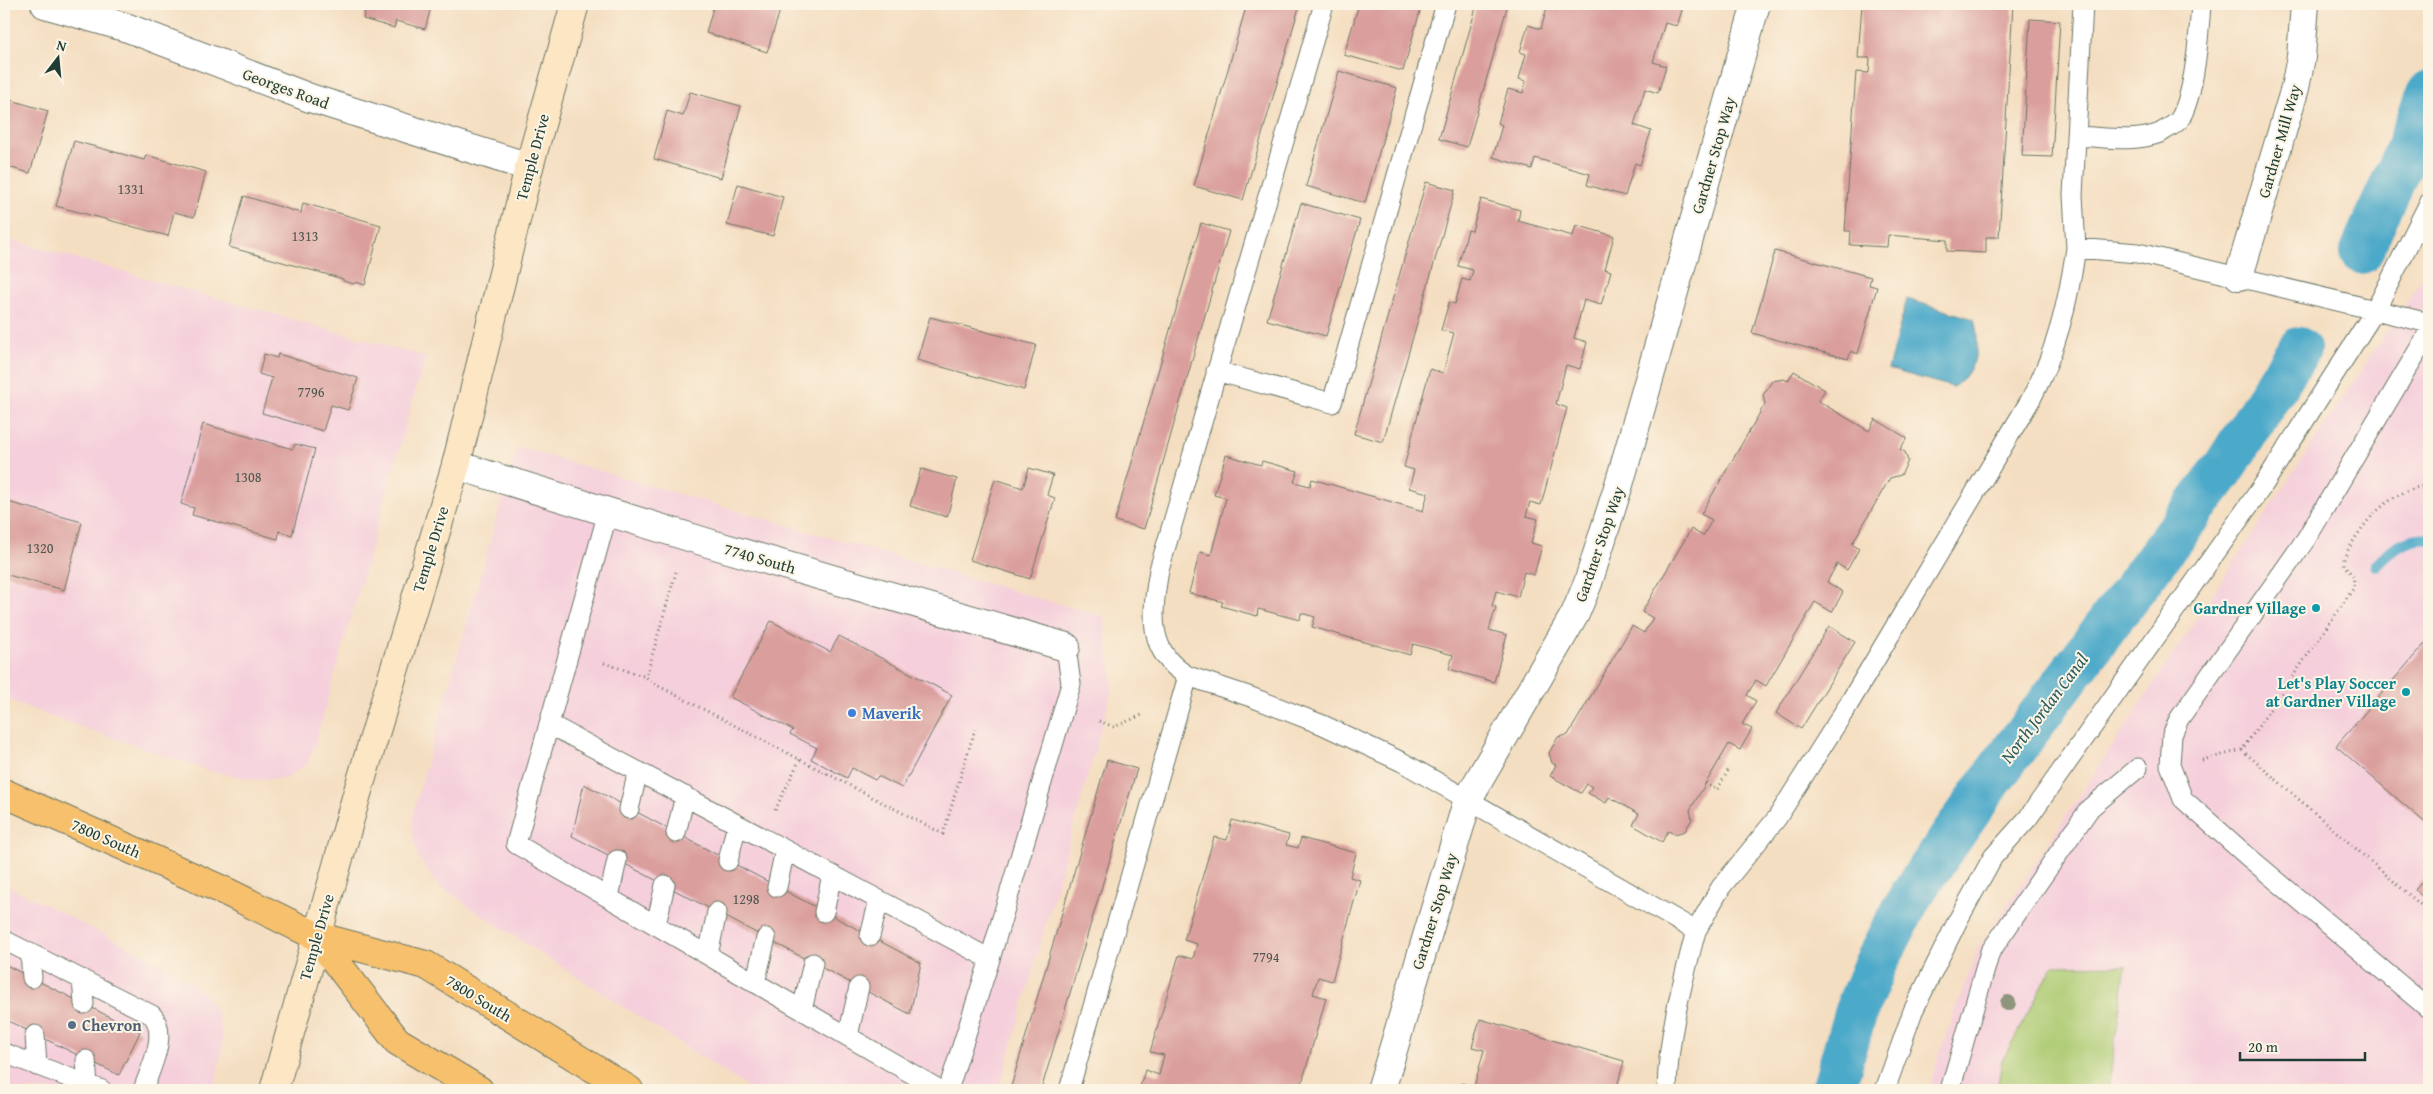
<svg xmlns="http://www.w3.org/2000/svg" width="2433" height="1094" font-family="'Gentium Book Plus',serif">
	<rect width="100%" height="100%" fill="#fcf5e5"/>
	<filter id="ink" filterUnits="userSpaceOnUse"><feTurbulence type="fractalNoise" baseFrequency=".02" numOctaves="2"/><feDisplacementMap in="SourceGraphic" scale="10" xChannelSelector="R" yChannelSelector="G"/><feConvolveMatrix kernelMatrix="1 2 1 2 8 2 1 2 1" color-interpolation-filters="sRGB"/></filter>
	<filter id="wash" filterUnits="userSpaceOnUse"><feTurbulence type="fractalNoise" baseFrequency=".0096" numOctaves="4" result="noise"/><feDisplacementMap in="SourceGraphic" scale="20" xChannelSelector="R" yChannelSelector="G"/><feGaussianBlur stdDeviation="1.12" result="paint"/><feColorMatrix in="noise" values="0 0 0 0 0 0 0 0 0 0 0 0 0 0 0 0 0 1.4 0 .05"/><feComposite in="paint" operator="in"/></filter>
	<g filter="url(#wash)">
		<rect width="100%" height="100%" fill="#f4dec1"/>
		<path fill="#f5cfdb" d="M4,238L425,357L315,744L307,764L288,778L256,780L210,771L52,717L4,698Z
			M2429,268V1090H1929L1940,1051L1978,949Z
			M517,447L1104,617L1113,686L999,1090H752L471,908L435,882L419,859L414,843L412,828L414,809Z
			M4,884L149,957L188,981L206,996L218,1016L222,1033V1049L214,1090H4Z"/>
		<path fill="#adcb73" stroke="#668454" d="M2126,965L2108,1090H1997L2002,1061L2053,966Z"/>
		<path fill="#4ba9c9" stroke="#35737e" d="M1907,299L1974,319C1981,345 1977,371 1953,387L1888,369Z"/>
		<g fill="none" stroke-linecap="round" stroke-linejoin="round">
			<path stroke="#4ba9c9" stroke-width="12" d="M2376,565C2390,550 2408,536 2429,539"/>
			<path stroke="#4ba9c9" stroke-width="44" d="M2361,252L2401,164L2429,92
				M1833,1090L1856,1011L1873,969L1911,895L1994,776L2222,471L2299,349"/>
		</g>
		<g id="blocks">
			<path fill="#da9f9d" d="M367,4H432L425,29L396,21L394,28L363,19Z
				M714,4H782L767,52L706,33Z
				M1247,4H1300L1243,200L1194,186Z
				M1359,4H1422L1403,71L1344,55Z
				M1477,4H1508L1467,147L1439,139Z
				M1548,4H1684L1677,26L1665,23L1653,62L1666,66L1658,93L1645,89L1634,125L1651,131L1640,165L1635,163L1625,196L1587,185L1590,174L1535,158L1532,169L1493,157L1502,125L1498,123L1508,89L1523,93L1526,81L1519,79L1526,54L1520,52L1528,25L1541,29Z
				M1862,4H2013L1999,237H1986V253L1947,251V240L1888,235L1887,247L1850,245L1851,231H1845L1856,72L1869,73L1870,58H1858Z
				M2030,19L2060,21L2052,157L2022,156Z
				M1339,71L1397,88L1365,203L1306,186Z
				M690,92L741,106L721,178L654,159L667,111L683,116Z
				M4,98L48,111L30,173L4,166Z
				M74,141L144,160L146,155L206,172L194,217L174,212L168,236L56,206Z
				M1426,182L1455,190L1383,442L1354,434Z
				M738,184L783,197L773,236L727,225Z
				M244,196L301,213L303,203L381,225L365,285L356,282L354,284L343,281V279L229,247Z
				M1481,199L1520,210L1518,221L1573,236L1576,225L1614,236L1605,269L1611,271L1601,305L1584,300L1574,338L1587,342L1580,369L1566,365L1556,404L1567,408L1541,505L1530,502L1526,516L1538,519L1531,543L1542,546L1534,575L1524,572L1518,597L1496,591L1492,606L1496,607L1489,630L1507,635L1494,682L1449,669L1453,655L1413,644L1410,655L1312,627L1315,617L1301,613L1300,620L1258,609L1257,616L1221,606L1223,602L1189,593L1200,552L1211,555L1226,498L1214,495L1226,455L1261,465L1262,461L1298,471L1294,482L1310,486L1312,479L1423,511L1428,493L1409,488L1414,470L1404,467L1430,369L1443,373L1454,333L1441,330L1449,302L1455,304L1462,279L1470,281L1473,270L1458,266L1468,230L1472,231Z
				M1301,203L1360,220L1326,336L1267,320Z
				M1201,223L1229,231L1144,529L1115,521Z
				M1775,251L1871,277L1869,285L1877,287L1858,354L1851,351L1848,359L1752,333Z
				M930,317L1036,345L1024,390L917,360Z
				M264,354L277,358L278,354L358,378L348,410L331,405L323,431L262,413L272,378L259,374Z
				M1794,371L1825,390L1818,401L1869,431L1875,419L1907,438L1900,449L1905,452L1908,461L1901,475L1890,478L1852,544L1859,549L1847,570L1837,564L1827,582L1843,592L1832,612L1815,602L1766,686L1756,680L1747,695L1756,701L1742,724L1752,729L1740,750L1729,744L1690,810L1692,819L1685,831L1675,834L1668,831L1662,842L1633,825L1639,814L1609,797L1606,803L1588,793L1592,787L1587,784L1581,793L1550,776L1556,765L1552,763L1549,753L1558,737L1568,735L1632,626L1644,633L1653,618L1642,612L1691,529L1703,536L1712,520L1701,514L1765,404L1763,395L1772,381L1784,379L1788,381Z
				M203,424L293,449L295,444L315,449L292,535L279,531L278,539L192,515L194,508L181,504Z
				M1029,468L1053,475L1047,495L1055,498L1030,579L970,560L995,479L1023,488Z
				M921,469L957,479L947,517L910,506Z
				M4,501L82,522L64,590L4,574Z
				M771,621L830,652L839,636L952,695L902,788L878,776L875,780L852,768L847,778L811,759L817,748L790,734L793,730L730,697Z
				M1829,626L1855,642L1801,729L1776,713Z
				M2429,639V826L2336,746Z
				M1107,760L1137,769L1041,1090H1010Z
				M584,784L921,963L910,1014L572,836Z
				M1232,820L1289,835L1286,845L1298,848L1301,838L1356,853L1350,877L1360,880L1332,981L1318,977L1313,994L1326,998L1300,1090H1139L1145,1070L1159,1075L1164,1055L1150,1052L1179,955L1193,959L1197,944L1184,940L1214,837L1227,840Z
				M2429,873V903L2415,890Z
				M4,964L140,1032L119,1075L4,1019Z
				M1480,1019L1624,1061L1616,1090L1603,1086L1602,1090H1460L1462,1083L1474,1087L1484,1050L1472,1047Z"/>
		</g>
	</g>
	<g filter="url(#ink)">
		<use href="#blocks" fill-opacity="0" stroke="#6a7565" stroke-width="1"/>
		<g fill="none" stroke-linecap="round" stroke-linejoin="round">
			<g stroke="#6a7565" stroke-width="21">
				<path id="lane" d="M2077,136C2103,137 2135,143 2160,133C2165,130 2176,124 2179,120C2195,96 2199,33 2201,4
					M2076,248L2073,195L2083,4
					M2429,332L2306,539L2179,719L2172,735L2170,765L2183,799L2246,855L2429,1009
					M1216,371L1332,403L1446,4
					M608,512L549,724L990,959
					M1188,676L1251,697L1323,725L1402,762L1696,931L1721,887L1777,818L1847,707L2031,399C2057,350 2068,303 2076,248L2138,253L2429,323
					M549,724L516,844L940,1090
					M629,809L638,771
					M676,833L685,796
					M728,861L737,824
					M777,887L785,850
					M609,897L617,860
					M824,912L832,875
					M656,925L665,885
					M870,936L879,900
					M4,940L152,1015C169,1034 150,1069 143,1090
					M30,953L32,978
					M708,955L717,912
					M82,979L84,1004
					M755,983L766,938
					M802,1010L813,963
					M35,1035L37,1066
					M848,1036L859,987
					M4,1053L102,1090
					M86,1060L88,1085
					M948,1090L990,959L1071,684L1066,647
					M1069,1090L1188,676C1146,652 1152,612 1159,570L1324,4
					M1667,1090C1668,1035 1682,984 1696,931
					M1885,1090L1913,1011L1958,920L1993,857L2028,818L2264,484L2376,309L2429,203
					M1950,1090L1990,952L2090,808L2138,768"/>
			</g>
			<g stroke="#6a7565" stroke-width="30">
				<path id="street" d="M45,4L128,28L310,98L529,167
					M2239,276L2295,88L2301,57L2305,4
					M456,465L715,545L1066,647
					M1381,1090L1468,799L1575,614L1588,583L1620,481L1756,4"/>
			</g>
			<g stroke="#6a7565" stroke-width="30">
				<path id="secondary" d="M274,1090L357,794L456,465L529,167L575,4"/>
			</g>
			<g stroke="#6a7565" stroke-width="30">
				<path id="primary" d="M4,793L227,892L316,936L426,965L629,1090
					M316,936L397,1041L479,1090"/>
			</g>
			<path stroke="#6a7565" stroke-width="3" stroke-dasharray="1 4" stroke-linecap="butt" d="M676,572L646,677L651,682L943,834L975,729
				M604,663L646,677
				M1099,721L1114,727L1144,714
				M2242,750L2429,912
				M2202,760L2242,750L2353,589L2354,577L2344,565V558C2362,522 2388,491 2429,485
				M827,774L829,768
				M1705,783L1717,790L1729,769
				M775,810L800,759"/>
			<use href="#lane" stroke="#fff" stroke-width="19"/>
			<use href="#street" stroke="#fff" stroke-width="28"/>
			<use href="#secondary" stroke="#fce6c4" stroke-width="28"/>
			<use href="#primary" stroke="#f7c06c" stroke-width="28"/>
		</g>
		<circle fill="#8e957b" cx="2008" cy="1003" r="8"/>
	</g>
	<g fill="#0f9aa8" stroke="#fcf5e5" stroke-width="2">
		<circle cx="2316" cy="608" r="5"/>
		<circle cx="2406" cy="692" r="5"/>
	</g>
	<circle fill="#3f7fe0" stroke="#fcf5e5" stroke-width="2" cx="852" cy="713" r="5"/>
	<circle fill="#5c6f8a" stroke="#fcf5e5" stroke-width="2" cx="72" cy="1025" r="5"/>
	<g text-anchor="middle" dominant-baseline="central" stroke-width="4" stroke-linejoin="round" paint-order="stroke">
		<g font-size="14" fill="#4e564e">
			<text x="131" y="189">1331</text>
			<text x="305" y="236">1313</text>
			<text x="311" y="392">7796</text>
			<text x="248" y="477">1308</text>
			<text x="40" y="548">1320</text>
			<text x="746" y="899">1298</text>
			<text x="1266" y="957">7794</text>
		</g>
		<g font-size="16" fill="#1f3d34" stroke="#fcf5e5">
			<text transform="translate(286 88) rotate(20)">Georges Road</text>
			<text transform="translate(2279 141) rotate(-74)">Gardner Mill Way</text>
			<text transform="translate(1713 155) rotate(-74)">Gardner Stop Way</text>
			<text transform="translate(532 157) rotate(-75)">Temple Drive</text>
			<text transform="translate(1599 544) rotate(-71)">Gardner Stop Way</text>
			<text transform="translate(430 549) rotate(-73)">Temple Drive</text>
			<text transform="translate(760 558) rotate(16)">7740 South</text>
			<text transform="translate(106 838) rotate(24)">7800 South</text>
			<text transform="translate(1434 911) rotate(-73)">Gardner Stop Way</text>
			<text transform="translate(316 937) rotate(-74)">Temple Drive</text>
			<text transform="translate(479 998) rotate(32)">7800 South</text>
		</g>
		<g font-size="16" font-weight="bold" fill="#0d838f" stroke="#fcf5e5" text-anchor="end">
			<text x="2306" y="608">Gardner Village</text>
			<text x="2396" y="683">Let's Play Soccer<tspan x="2396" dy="18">at Gardner Village</tspan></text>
		</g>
		<g font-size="16" font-weight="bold" fill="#366cbe" stroke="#fcf5e5" text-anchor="start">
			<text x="862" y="713">Maverik</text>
		</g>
		<g font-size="16" font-weight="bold" fill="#4e5e75" stroke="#fcf5e5" text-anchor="start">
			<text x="82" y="1025">Chevron</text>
		</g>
		<g font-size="18" font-style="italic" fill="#2c5d61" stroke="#fcf5e5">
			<text transform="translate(2044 708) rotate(-53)">North Jordan Canal</text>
		</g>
	</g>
	<rect width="2433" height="1094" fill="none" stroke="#fcf5e5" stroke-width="20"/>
	<g transform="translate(58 58) rotate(16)" stroke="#fcf5e5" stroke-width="4" paint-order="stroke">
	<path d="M0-4L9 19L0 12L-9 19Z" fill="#1f3d34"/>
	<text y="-8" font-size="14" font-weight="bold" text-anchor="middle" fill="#1f3d34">N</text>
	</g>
	<path d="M2240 1052v8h125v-8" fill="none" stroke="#1f3d34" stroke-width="2.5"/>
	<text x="2248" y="1052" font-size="15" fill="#1f3d34" stroke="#fcf5e5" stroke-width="4" paint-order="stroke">20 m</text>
</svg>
